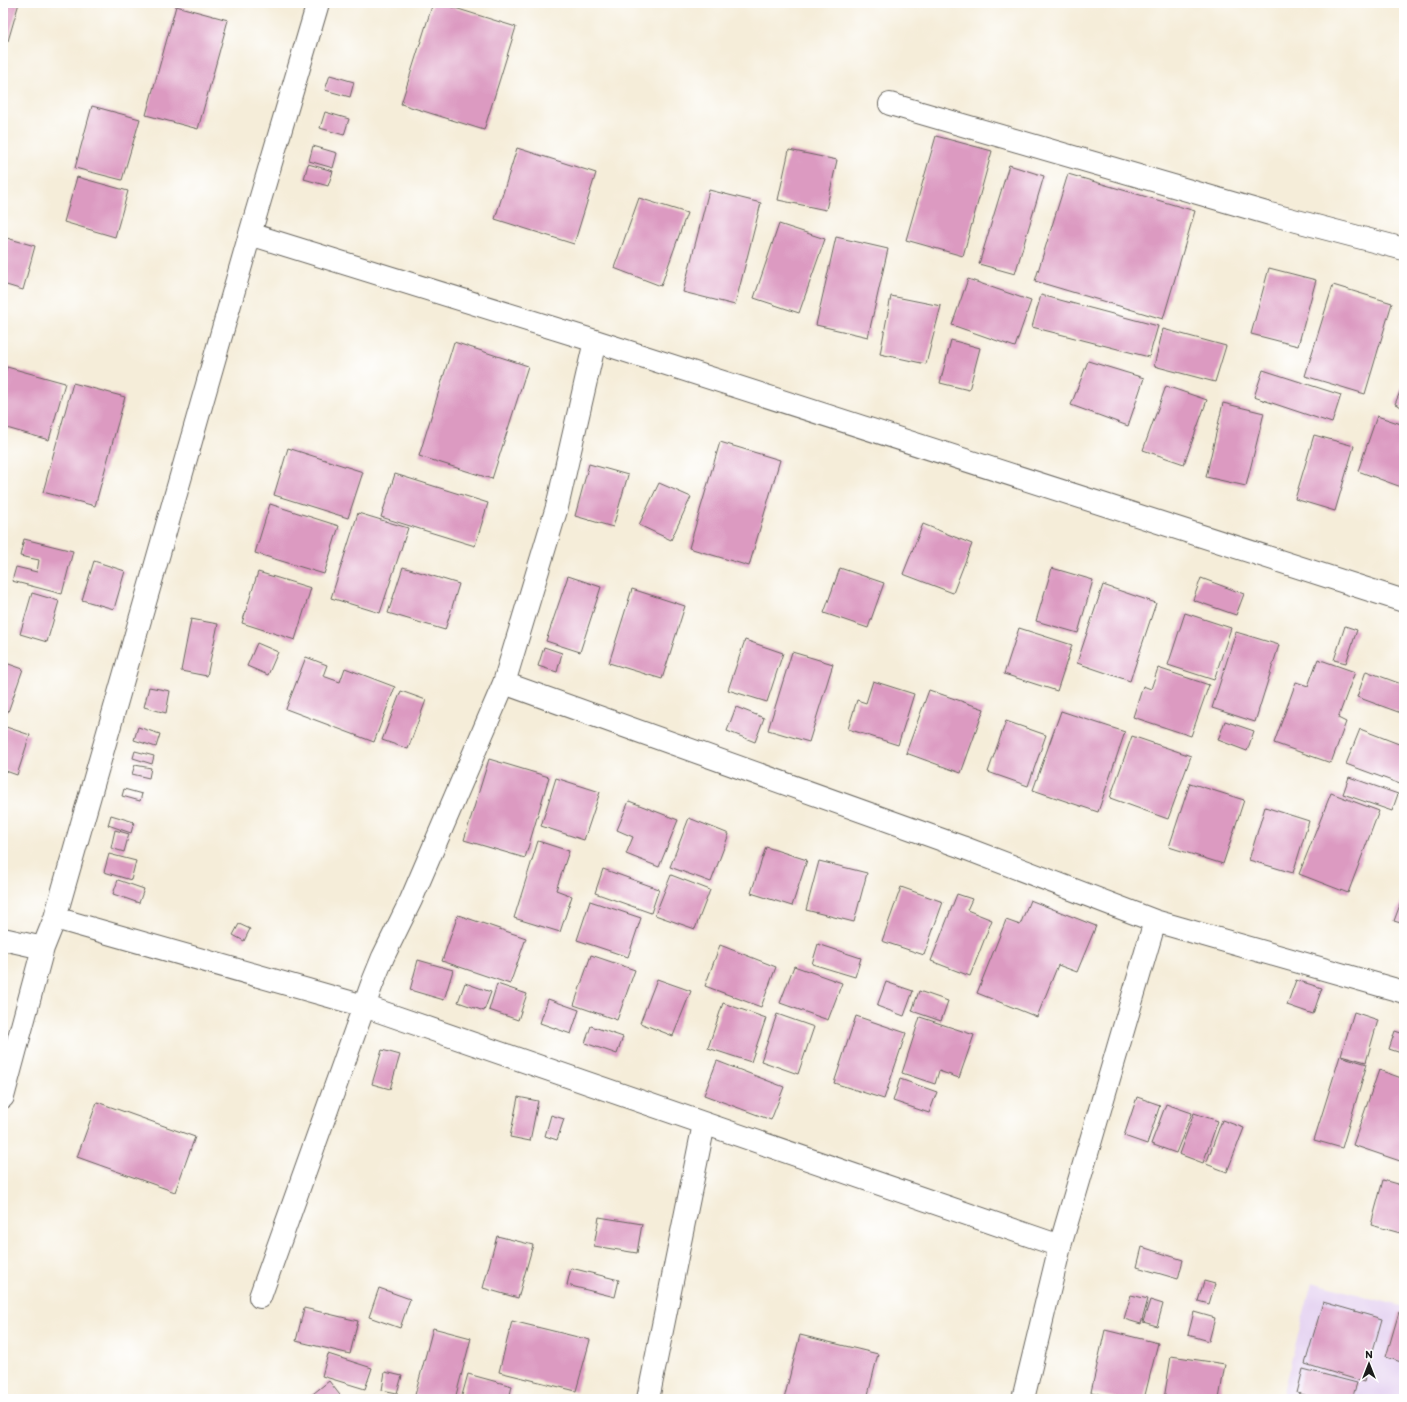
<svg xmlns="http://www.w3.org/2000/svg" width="1407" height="1402" font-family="Itim,sans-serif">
	<rect width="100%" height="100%" fill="#fff"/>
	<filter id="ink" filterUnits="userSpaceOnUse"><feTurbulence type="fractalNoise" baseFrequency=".025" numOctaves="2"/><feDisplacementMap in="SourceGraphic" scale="8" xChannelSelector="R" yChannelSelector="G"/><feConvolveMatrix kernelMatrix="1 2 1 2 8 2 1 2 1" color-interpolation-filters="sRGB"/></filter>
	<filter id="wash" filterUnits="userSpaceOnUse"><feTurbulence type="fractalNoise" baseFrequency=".012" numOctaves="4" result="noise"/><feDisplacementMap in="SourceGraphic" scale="16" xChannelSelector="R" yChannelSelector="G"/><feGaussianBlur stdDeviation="0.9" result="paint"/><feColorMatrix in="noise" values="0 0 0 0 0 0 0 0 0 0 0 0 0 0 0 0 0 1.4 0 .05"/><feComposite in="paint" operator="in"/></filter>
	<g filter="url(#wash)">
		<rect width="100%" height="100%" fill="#f5edd9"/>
		<path fill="#e5d3f1" d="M1312,1282L1404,1307V1399H1281Z"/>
		<g id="blocks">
			<path fill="#dc9ac1" d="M3,3H19L8,41L3,40Z
				M433,3H439L516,27L484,130L401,104Z
				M176,6L228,20L198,129L146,115Z
				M330,75L354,82L350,97L325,90Z
				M92,106L140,119L122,180L75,168Z
				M325,112L349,119L344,135L320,128Z
				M936,136L992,151L963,256L906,240Z
				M313,146L337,153L333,168L309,161Z
				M517,148L596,173L574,244L495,219Z
				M789,150L837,160L826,210L778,200Z
				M308,164L333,171L328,186L304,179Z
				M1009,165L1044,176L1015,274L979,264Z
				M1068,174L1195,211L1163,319L1035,281Z
				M77,177L128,191L115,237L64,222Z
				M709,190L761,203L735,305L683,292Z
				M639,198L687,213L661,286L614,268Z
				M779,224L825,239L799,313L754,298Z
				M3,237L35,246L23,290L3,284Z
				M836,237L888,249L868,337L816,325Z
				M1269,268L1316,280L1298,346L1251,334Z
				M968,279L1031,301L1015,347L952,325Z
				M1333,285L1392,303L1365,394L1305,376Z
				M1041,295L1158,326L1149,357L1032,327Z
				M891,296L941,306L926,364L880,354Z
				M1163,329L1226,346L1215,382L1154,366Z
				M951,340L980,348L969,390L940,383Z
				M454,342L528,366L492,479L419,456Z
				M1088,361L1144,378L1128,426L1071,405Z
				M7,367L65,383L49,440L3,427V379Z
				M1263,370L1341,395L1332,423L1254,397Z
				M1404,382V408L1395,404Z
				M73,383L125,397L95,506L43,492Z
				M1166,386L1207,400L1184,464L1143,450Z
				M1223,403L1264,413L1246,486L1206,477Z
				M1377,416L1404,425V488L1358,471Z
				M1314,435L1354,446L1335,511L1295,499Z
				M720,442L780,460L749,566L689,548Z
				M288,448L363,472L348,518L274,495Z
				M589,464L628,475L613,527L575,516Z
				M395,474L488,503L475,546L381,517Z
				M659,483L691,497L671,540L639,525Z
				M270,504L339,526L324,574L255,553Z
				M358,513L408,528L380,613L331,598Z
				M923,524L972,544L953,593L903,574Z
				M24,539L73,551L62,594L12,581L16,567L37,572L39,560L20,556Z
				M94,561L125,571L114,609L82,600Z
				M403,567L459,584L445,630L388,613Z
				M840,568L884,583L868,628L824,613Z
				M1052,568L1093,580L1078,633L1036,621Z
				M258,572L311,588L295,640L242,623Z
				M568,576L601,587L580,652L546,641Z
				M1201,578L1244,594L1236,615L1193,600Z
				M1103,585L1156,603L1130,681L1077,663Z
				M632,589L685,606L662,679L609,663Z
				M32,593L59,601L47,642L20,634Z
				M1185,613L1231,628L1214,680L1168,665Z
				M191,619L218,624L207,676L181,671Z
				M1345,626L1357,630L1346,663L1334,660Z
				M1019,628L1072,645L1057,691L1004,674Z
				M1236,632L1279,645L1255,722L1212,708Z
				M745,640L783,653L767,702L728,690Z
				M257,643L278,652L268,675L247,666Z
				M544,647L562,653L557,672L538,666Z
				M792,652L833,664L809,742L768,730Z
				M306,657L327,665L323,676L340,682L345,668L395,687L374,742L286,709Z
				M1318,659L1355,672L1338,718L1346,722L1331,763L1274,743L1296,682L1308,686Z
				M3,662L23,669L8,712L3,710Z
				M1158,668L1209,685L1191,736L1133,717L1143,686L1151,689Z
				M1366,671L1404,685V705L1401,713L1357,697Z
				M873,681L914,694L898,745L848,729L857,700L866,703Z
				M149,687L170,691L166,713L144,707Z
				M929,690L984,709L961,773L906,753Z
				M401,691L426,700L408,749L382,740Z
				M736,707L764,718L755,742L727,731Z
				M1061,711L1125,732L1098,812L1033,790Z
				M1006,721L1046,735L1028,786L988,772Z
				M1225,721L1254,731L1247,751L1218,740Z
				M3,726L30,735L17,775L3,770Z
				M138,727L160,734L156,747L134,740Z
				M1360,729L1404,746V773L1400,784L1346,764Z
				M1132,736L1191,756L1168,819L1110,798Z
				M135,751L154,756L152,764L133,758Z
				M489,759L549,777L525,858L464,840Z
				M135,765L151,768L149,778L132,774Z
				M1349,777L1398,794L1392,811L1343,794Z
				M556,778L600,792L584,840L541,826Z
				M1190,783L1244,800L1223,864L1169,847Z
				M124,789L142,794L140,801L122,796Z
				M1331,793L1379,811L1348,893L1299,874Z
				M629,801L678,820L659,867L626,854L633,837L617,830Z
				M1265,807L1309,821L1293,873L1249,860Z
				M111,815L134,822L131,833L108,825Z
				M689,818L729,834L711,882L670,867Z
				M115,830L129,834L124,852L111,848Z
				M538,841L569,851L556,890L572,896L560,932L514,918Z
				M766,847L807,860L792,906L751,893Z
				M109,854L136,861L131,880L104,872Z
				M819,861L867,873L854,922L806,910Z
				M603,869L659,889L651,913L595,893Z
				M671,875L710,890L695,929L655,915Z
				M118,880L144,889L139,903L113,894Z
				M901,887L943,902L924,955L882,941Z
				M957,894L972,899L967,910L992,920L970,976L931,961Z
				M1404,894V924L1394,921Z
				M1030,900L1096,926L1077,972L1058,965L1037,1017L977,993L1006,920L1020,925Z
				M590,901L641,918L628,957L577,940Z
				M458,915L526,938L510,984L442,961Z
				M239,924L250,929L244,941L233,935Z
				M818,944L861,958L855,977L812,964Z
				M720,945L776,967L761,1007L705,986Z
				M591,955L635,970L617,1020L574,1005Z
				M418,960L453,970L444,1000L410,990Z
				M794,966L842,983L828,1020L780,1003Z
				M657,979L691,991L673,1036L640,1023Z
				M1296,980L1322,988L1313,1014L1287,1005Z
				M886,982L913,991L904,1016L877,1006Z
				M465,983L491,992L484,1011L458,1002Z
				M497,984L527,994L518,1020L489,1010Z
				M919,991L948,1001L941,1021L912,1011Z
				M548,999L579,1010L571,1034L540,1023Z
				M723,1003L766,1018L751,1062L708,1048Z
				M1354,1012L1378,1020L1366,1062L1341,1055Z
				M777,1014L814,1027L798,1074L761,1061Z
				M856,1016L906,1033L884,1099L834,1083Z
				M920,1017L974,1035L959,1078L939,1071L935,1084L902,1073Z
				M591,1026L623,1037L617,1054L585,1043Z
				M1395,1031L1404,1034V1054L1389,1049Z
				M382,1050L400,1055L390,1089L372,1084Z
				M1340,1056L1367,1064L1342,1148L1314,1140Z
				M717,1061L784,1087L771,1120L704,1095Z
				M1379,1070L1404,1079V1150L1400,1161L1353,1145Z
				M900,1079L937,1092L929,1113L893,1101Z
				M518,1097L538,1101L530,1141L510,1137Z
				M1137,1097L1160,1105L1147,1144L1124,1136Z
				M97,1102L195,1137L175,1192L77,1157Z
				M1166,1104L1192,1113L1176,1153L1151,1144Z
				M1194,1113L1218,1121L1203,1163L1179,1154Z
				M551,1115L564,1119L557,1140L545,1136Z
				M1222,1120L1244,1128L1227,1172L1206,1164Z
				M1383,1180L1404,1186V1234L1371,1225Z
				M599,1217L642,1224L637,1253L594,1246Z
				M497,1236L533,1245L518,1298L483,1288Z
				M1142,1247L1183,1260L1178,1279L1137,1267Z
				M571,1268L619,1280L615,1297L567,1285Z
				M1204,1281L1215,1284L1209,1304L1198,1301Z
				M379,1288L410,1299L400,1328L369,1317Z
				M1131,1295L1148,1299L1141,1324L1124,1319Z
				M1150,1300L1163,1304L1157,1326L1143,1322Z
				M1323,1302L1382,1319L1364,1382L1305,1364Z
				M304,1308L358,1321L350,1354L296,1341Z
				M1194,1312L1215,1318L1209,1341L1188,1335Z
				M1399,1312L1404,1314V1363L1386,1357Z
				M512,1321L590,1340L576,1391L499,1372Z
				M433,1328L471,1338L455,1399H430L415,1395Z
				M1105,1330L1158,1343L1144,1399H1119L1091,1392Z
				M800,1335L878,1354L867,1399H784Z
				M328,1354L372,1368L365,1389L322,1376Z
				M1171,1356L1225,1364L1219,1399H1164Z
				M1303,1369L1357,1383L1352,1399H1319L1297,1393Z
				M385,1372L402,1376L397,1393L382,1390Z
				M468,1374L512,1386L509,1399H461Z
				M329,1381L343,1399H310L309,1397Z"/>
		</g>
	</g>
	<g filter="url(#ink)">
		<use href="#blocks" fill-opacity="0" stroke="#68655e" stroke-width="1"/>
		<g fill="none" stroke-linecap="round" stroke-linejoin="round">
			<g stroke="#68655e" stroke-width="24">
				<path id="minor" d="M890,104L1270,214L1404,249
					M250,234L595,341L1404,601
					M504,683L962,847L1155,921L1404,992
					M55,918L364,1006L1060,1246
					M3,939L43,948
					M3,1097L43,948L55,918L250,234L318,3
					M260,1297L372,984L383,957L411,900L504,683L557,507L595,341
					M648,1399L704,1124
					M1023,1399L1060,1246L1155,921"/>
			</g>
			<use href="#minor" stroke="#fff" stroke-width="22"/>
		</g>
	</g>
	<rect width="1407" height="1402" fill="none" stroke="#fff" stroke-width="16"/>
	<g transform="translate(1369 1364)" stroke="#ffffff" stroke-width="3" paint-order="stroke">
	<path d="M0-3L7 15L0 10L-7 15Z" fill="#1c1c1c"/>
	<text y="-6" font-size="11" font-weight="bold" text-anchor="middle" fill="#1c1c1c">N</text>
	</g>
</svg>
